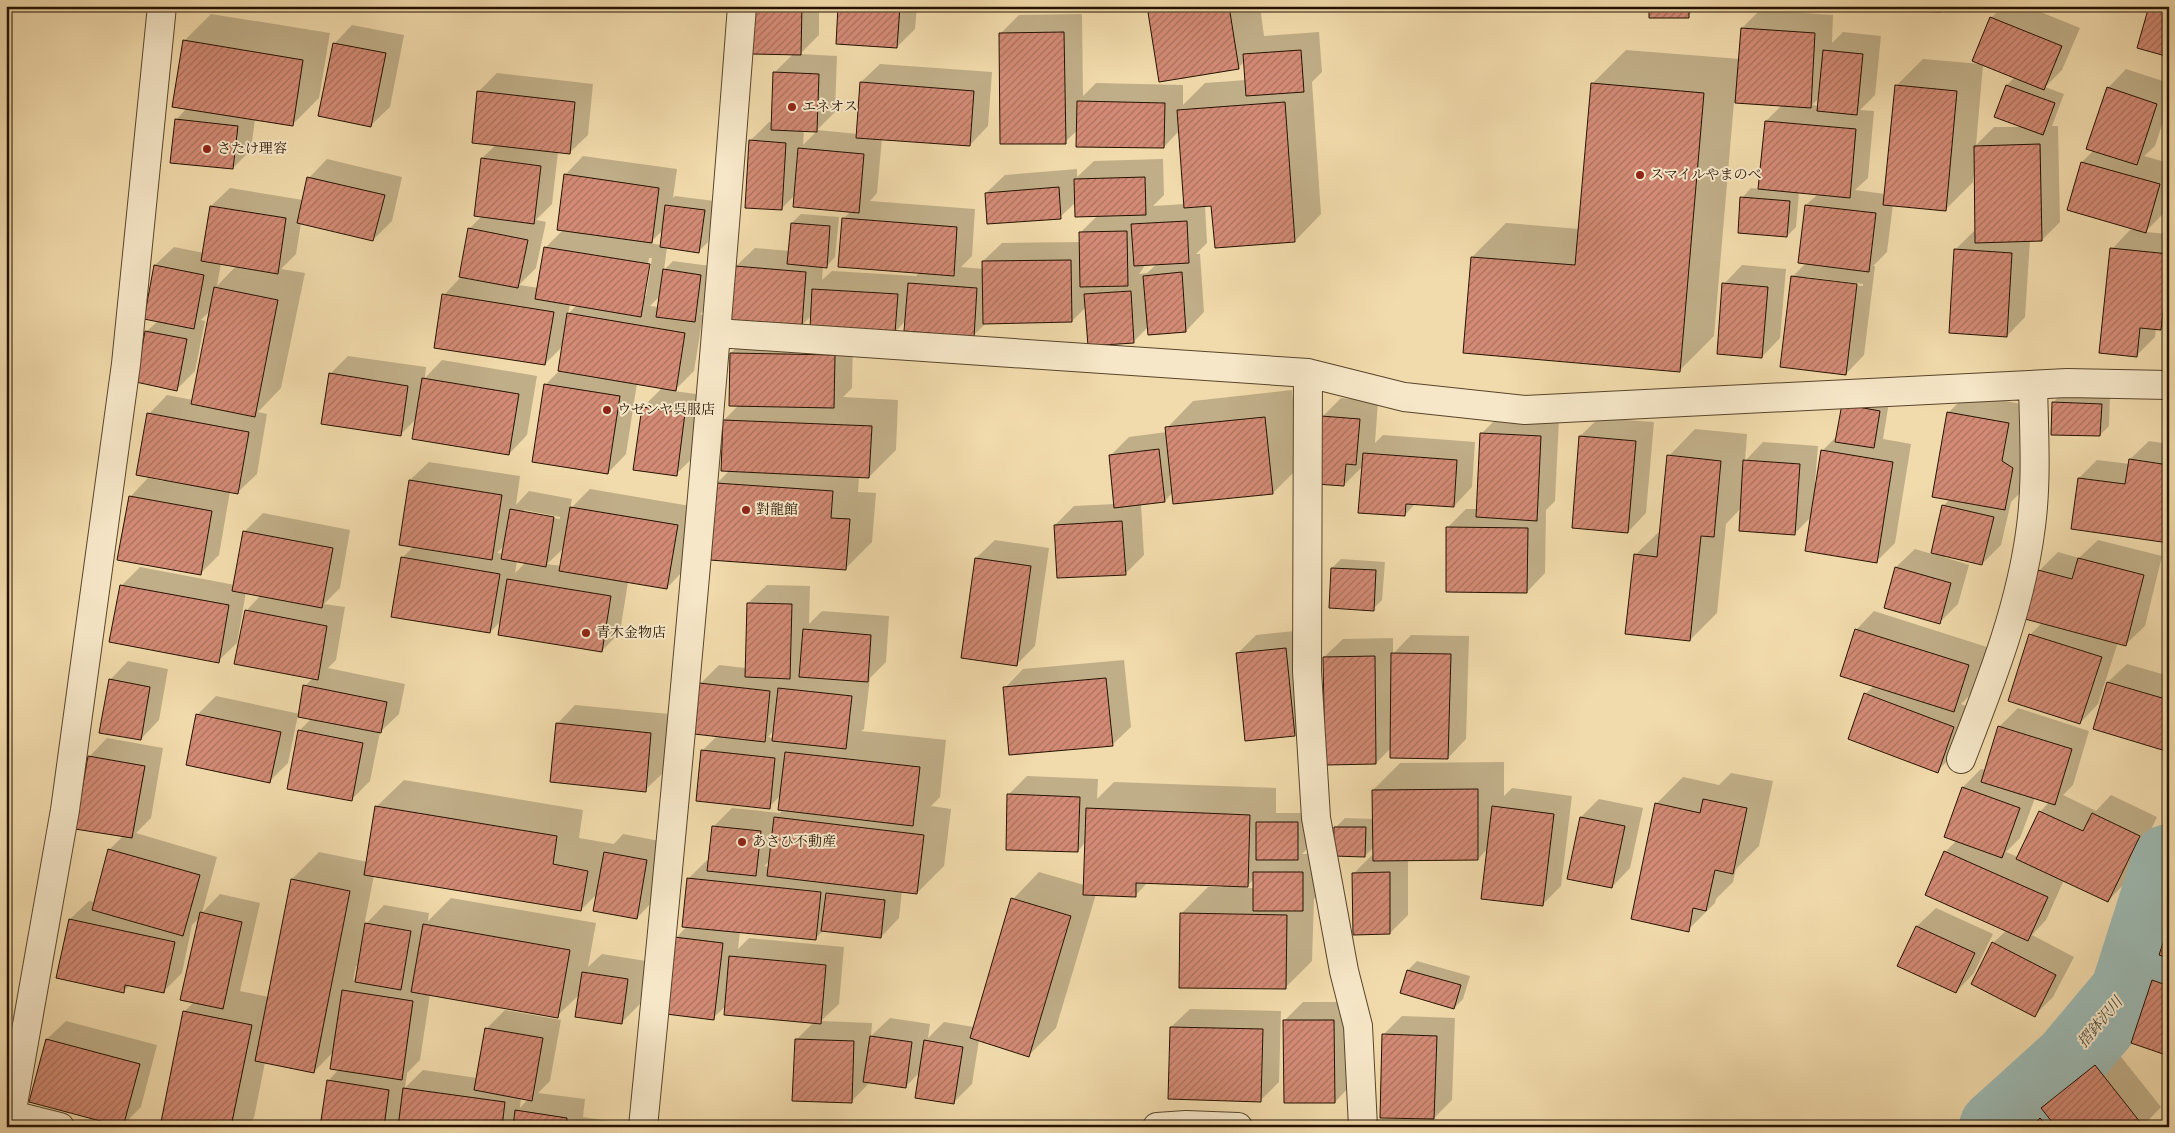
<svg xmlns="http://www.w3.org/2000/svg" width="2175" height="1133" font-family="'Old Standard TT','Noto Serif JP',serif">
	<defs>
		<pattern id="building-hatch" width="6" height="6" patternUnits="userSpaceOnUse" patternTransform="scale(1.25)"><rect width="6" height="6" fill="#d38b75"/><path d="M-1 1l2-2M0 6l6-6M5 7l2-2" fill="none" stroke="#ab705e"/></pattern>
	</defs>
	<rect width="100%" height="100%" fill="#f1daab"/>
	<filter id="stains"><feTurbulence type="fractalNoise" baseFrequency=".004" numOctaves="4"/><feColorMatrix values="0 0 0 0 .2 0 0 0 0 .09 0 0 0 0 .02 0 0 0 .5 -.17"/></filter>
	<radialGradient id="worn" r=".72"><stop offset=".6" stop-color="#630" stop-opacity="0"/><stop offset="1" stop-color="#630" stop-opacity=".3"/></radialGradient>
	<path fill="#0003" fill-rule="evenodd" d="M752,6H819V35L800,54L837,56L835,112L817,130L858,134L861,82L880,64L992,72L988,126L970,145L882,138L877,193L870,201L975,209L972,256L961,267L983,269V261L1002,243L1081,242L1080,233L1098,215L1076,202L1060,217L986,193L1005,175L1077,169V177L1094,161L1163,159L1164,195L1153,206L1185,204L1179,131L1164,147L1078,130L1065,142L1000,34L1019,15L1082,14L1083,96L1096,83L1183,85V105L1205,83L1246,80L1245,61L1238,68L1149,6H1260L1264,36L1319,32L1322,72L1312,82L1321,214L1295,241L1212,205L1205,206L1207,243L1196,254H1200L1204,312L1186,331L1148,327L1133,342L1086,307L1072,321L986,323L973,336L906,320L895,332L812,315L802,325L736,266L755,248L789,251L792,223L801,214L839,217L835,257L826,267L823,266L822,280L832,271L916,276L920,272L843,219L851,211L795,195L781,209L750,141L769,122H773L774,73L793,54ZM804,130L817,131L803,145ZM1146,264H1157L1147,273L1139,274Z
		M840,6H917L915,29L897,47Z
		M1650,6H1698L1688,16Z
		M2003,6H2026L2080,28L2062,70L2045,87L2064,94L2052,126H2058L2060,222L2042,240H2030L2025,317L2007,336L1955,250L1974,231L1976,232V173H1974L1973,182L1946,209L1893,204L1887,252L1873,266H1875L1864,355L1846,374L1792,277L1806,263V205L1818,194L1799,192L1796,227L1787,236L1742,198L1751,188L1760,189L1766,121L1782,105L1734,102L1714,336L1680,370L1472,257L1506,223L1580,229L1592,84L1626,50L1740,59L1742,28L1760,10L1833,15L1832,43L1843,32L1881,36L1875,95L1860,110L1874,111L1868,178L1855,190L1885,194L1896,86L1923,59L1981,64L1991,18ZM1983,65L2015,77L2007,85L1996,116L2024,127H1994L1976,145ZM1820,97L1819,106L1812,105ZM1806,277L1863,284V286L1806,280Z
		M211,14L330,33L319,98L292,125L255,119L251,150L233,168L176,120L187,108L184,41Z
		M352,25L404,35L390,107L371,125L334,44Z
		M2126,69L2169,83V103L2155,146L2144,156L2169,163V197L2164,213L2145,232L2169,234V321L2161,329L2156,328L2155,337L2136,356L2112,249L2130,230H2139L2069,209L2082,162L2094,150L2108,88Z
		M497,73L593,84L588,135L569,153L558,152L552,204L536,220L546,222L536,268L519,285L539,288L546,247L563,230L565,175L583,156L677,169L673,198L675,196L714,201L708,242L699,251L667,247L664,270L673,261L710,266L704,311L700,314L703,315L694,371L674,391L703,395L695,456L676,474L643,407L663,387L637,383L626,454L608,473L545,385L559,371L563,346L545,364L444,295L462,276L469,229L482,216L475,215L482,158L496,145L479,91ZM663,230L661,245L650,243ZM649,258H652L646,296H643ZM660,296L659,307L650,306ZM570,304L577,305L568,314Z
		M327,159L402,177L392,221L373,240L301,223L296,254L281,269L305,273L281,388L258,412L267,414L257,474L238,492L230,491L219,555L201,573L130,497L148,478L163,481L149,414L167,395L193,400L210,311L201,320L205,321L195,371L177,389L146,332L158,321L155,265L174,247L204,253L211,206L230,188L303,200L309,178ZM221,263L236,266L217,286Z
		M1742,265L1786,269L1780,338L1762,357L1724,284Z
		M750,334L853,337L852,388L843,397L898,400L896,450L869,477L859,476L858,492L876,493L872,542L846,568L717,483L730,470L724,420L739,405L731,353Z
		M348,356L426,367L425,378L442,360L537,376L527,435L509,454L417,418L400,435L330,374Z
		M1292,390L1300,466L1273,493L1173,492L1165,501L1141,504L1144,555L1125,574L1055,525L1074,506L1115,504L1111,455L1129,437L1167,432V428L1193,401Z
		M2062,393L2110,395L2109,426L2100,435L2053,403Z
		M1967,394L2027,405L2020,442L2031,449L2023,490L2011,502L2001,545L1982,564L1945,555L1944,557L1969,565L1958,604L1939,623L1896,567L1915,549L1932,554L1943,506L1950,499L1948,413Z
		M1341,398L1378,401L1375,443L1383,435L1475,442L1472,487L1454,506L1416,503L1405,515L1363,466L1344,485L1322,417Z
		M1889,402L1883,439L1911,444L1895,543L1876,562L1812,516L1794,534L1741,508L1726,524L1717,613L1690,640L1635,555L1661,530L1669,456L1695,429L1747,434L1745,461L1763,442L1818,446L1815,482H1817L1822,451L1837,436L1843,405Z
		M1500,415L1559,418L1555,501L1546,510L1545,573L1527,592L1447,528L1466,509H1477L1481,434Z
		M1599,418L1654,422L1646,513L1628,532L1580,436Z
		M2149,441L2169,444V542L2079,478L2097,460L2130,464V459Z
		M429,462L520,476L516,505L529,491L572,499L570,509L590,489L696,507L685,569L667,588L628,582L620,632L602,651L502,620L490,632L402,558L414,546L410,480ZM524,510L560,517V519L524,513ZM505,545L503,554L497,553ZM565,547L561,566L547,564ZM517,561L526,562L515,573Z
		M263,513L350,530L340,588L324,604L345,607L336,660L328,668L405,684L399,714L380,732L370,781L351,800L299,731L312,718L298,715L288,763L269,782L197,715L216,696L300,714L305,686L313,678L246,611L261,595L246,592L237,643L218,661L121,586L140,567L235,585L244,532Z
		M995,540L1049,548L1035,646L1016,665L976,558Z
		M2098,540L2162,556L2145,626L2126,644L2118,642L2098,704L2080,723L2030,635L2042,623L2039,571L2058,552L2079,558Z
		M1341,559L1385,562L1382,600L1373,609L1332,568Z
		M767,585L810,586L809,624L822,611L889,616L886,662L870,678L864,729L861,731L946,740L940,797L931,806L951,809L944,866L917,893L902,891L899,918L881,937L824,930L815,939L740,931L738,949L749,938L844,947L839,1004L821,1021L872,1023L871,1036L890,1018L930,1024L928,1038L944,1022L974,1027L1013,899L1039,872L1084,885L1086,842L1078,851L1008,795L1027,776L1098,779L1097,799L1114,782L1276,788V813H1306V850L1302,854H1321V892L1314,899L1312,961L1285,988L1181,914L1208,887H1224V885L1148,882L1135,896L1096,894L1056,1028L1029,1055L979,1040L972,1084L953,1103L920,1072L906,1086L870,1082L851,1102L796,1040L814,1022L726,1006L713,1018L676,938L687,926L688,879L707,860L710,861L713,827L732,808L780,813L784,809L781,795L769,807L702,751L718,735L701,683L719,665L746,668L748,603ZM774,730V738L768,737ZM770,861L769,867L764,866ZM1255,878V888H1245Z
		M1874,611L1987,647L1973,692L1961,704L1972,708L1956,753L1937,771L1865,694L1874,686L1856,630Z
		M1304,630L1313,717L1295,735L1237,654L1256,635Z
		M1411,635L1469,636L1466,739L1448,758L1391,748L1376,763L1324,657L1343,639L1393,638V654Z
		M1124,660L1131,727L1112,745L1005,688L1023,669Z
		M128,661L168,669L159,720L141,739L110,680Z
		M2127,664L2169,676V751L2108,682Z
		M575,705L669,714L664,772L645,790L557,724Z
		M2018,708L2089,731L2073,785L2063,795L2096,811L2111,795L2157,817L2126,882L2108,901L2064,880L2046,920L2032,935L2074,957L2053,997L2035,1015L1993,943L2007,930L1945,852L1957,840L1963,787L1981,769L1986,770L1999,727ZM2035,798L2049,802L2040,812L2018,857L2006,852L2020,838Z
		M107,738L163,748L151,818L136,833L217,857L202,913L220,894L260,903L240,991L269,997L292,879L319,852L368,862L377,806L404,780L583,810L579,838L614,844L623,834L665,842L655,899L637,918L598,893L581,910L374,875L364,926L384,905L429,913L428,921L451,898L596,923L588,967L602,954L646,961L640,1004L621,1023L580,994L557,1016L430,994L420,1060L407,1073L405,1088L423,1070L477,1078L486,1029L505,1010L561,1020L550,1081L538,1093L585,1099L583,1117L629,1124V1127H321L328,1081L339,1069L334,1051L314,1072L265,1062L254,1118L245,1127H161L184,1012L194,1002L201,916L192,925L182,973L163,992L130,985L123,991L70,919L89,901L95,902L110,849L123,836L89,757ZM356,966H359L357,977L353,980ZM521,1098L528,1099L520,1108Z
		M1504,762V796L1512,788L1572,796L1561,886L1542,905L1489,847L1478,859H1408V915L1390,933L1353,874L1372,855H1374V847L1365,856L1336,827L1345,818L1374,819L1373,790L1400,763Z
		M1731,773L1773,781L1759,846L1736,869L1733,882L1716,899L1715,903L1688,930L1656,804L1683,777L1719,785Z
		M1599,799L1643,808L1630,868L1612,887L1581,817Z
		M1936,908L1993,934L1974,973L1956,992L1899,965L1917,926Z
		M1417,961L1470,976L1463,999L1454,1008L1408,970Z
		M2169,965V1055L2153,981Z
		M1303,1002H1352L1353,1083L1335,1102L1284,1021Z
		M1190,1009L1281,1011L1279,1082L1260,1101L1171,1027Z
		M1402,1016L1455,1018L1452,1100L1434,1118L1384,1034Z
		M66,1021L157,1045L141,1107L123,1125L31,1101L47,1039Z
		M2114,1048L2161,1107L2142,1127H2030L2046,1112L2043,1109L2062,1090Z
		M1261,1121L1332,1126L1255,1127Z"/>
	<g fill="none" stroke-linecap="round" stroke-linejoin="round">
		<path stroke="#9db9b2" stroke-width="74" d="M1996,1127L2070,1060L2127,992L2169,861"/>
	</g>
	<path fill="url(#building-hatch)" stroke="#251200" d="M751,6H802L801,55L750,54Z
		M838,6H900L897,48L836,44Z
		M1147,6H1229L1239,69L1159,82Z
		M1649,6H1689V18H1649Z
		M1899,6H1942L1941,12L1899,10Z
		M2149,6H2169V57L2137,48Z
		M1990,17L2062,46L2044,90L1972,61Z
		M1741,28L1815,33L1811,108L1735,103Z
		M1064,32L1066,144H1000L999,33Z
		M183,40L303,60L293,126L172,107Z
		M333,43L386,53L371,127L318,116Z
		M1301,50L1304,92L1246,96L1243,54Z
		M1823,50L1863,54L1857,115L1817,111Z
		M773,72L819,74L817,132L771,130Z
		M860,82L974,91L970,146L856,138Z
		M1591,83L1704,93L1680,372L1463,353L1471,257L1575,265Z
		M1895,85L1957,91L1946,211L1883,205Z
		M2006,85L2055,103L2043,135L1994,117Z
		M2107,87L2157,104L2137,165L2086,149Z
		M477,91L575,102L570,154L472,143Z
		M1077,101L1165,103L1164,148L1076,147Z
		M1285,102L1295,242L1215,248L1211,206L1184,208L1177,110Z
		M175,119L238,126L233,169L170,163Z
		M1765,121L1856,129L1850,198L1758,189Z
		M749,140L786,143L782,210L745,208Z
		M2040,144L2042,241L1975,243L1974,146Z
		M798,148L864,154L859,213L793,207Z
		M481,158L541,166L534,224L474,216Z
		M2081,162L2160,184L2146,233L2067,210Z
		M564,174L659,188L652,243L557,230Z
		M307,177L385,195L373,241L297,223Z
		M1145,177L1146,215L1075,217L1074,179Z
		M1059,187L1061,219L987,224L985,193Z
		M1740,197L1790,201L1787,237L1738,233Z
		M665,205L705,210L699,253L660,247Z
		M1805,205L1876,213L1869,272L1798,263Z
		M210,206L286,218L278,274L201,261Z
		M842,218L957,227L954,276L838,267Z
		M1187,221L1189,263L1134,266L1131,224Z
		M791,223L830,226L827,268L787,264Z
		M468,228L528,240L518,288L459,277Z
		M1127,231L1128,286L1080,287L1079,232Z
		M544,247L650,264L641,317L535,299Z
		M2110,248L2169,254L2161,330L2140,328L2137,357L2099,353Z
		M1954,249L2012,253L2007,337L1949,333Z
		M1071,260L1072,322L983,324L982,261Z
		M154,265L204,275L194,329L144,319Z
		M735,266L806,272L802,326L731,320Z
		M663,269L701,275L695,322L656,317Z
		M1182,272L1186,332L1148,335L1143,276Z
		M1791,276L1857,284L1846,375L1780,367Z
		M908,283L977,288L974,337L904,331Z
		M1722,283L1768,287L1762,358L1717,354Z
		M214,287L278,300L255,417L191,404Z
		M812,289L898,294L895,333L810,328Z
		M1131,291L1134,343L1088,346L1084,294Z
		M442,294L554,312L545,365L434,348Z
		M567,313L685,333L676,391L558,371Z
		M145,331L187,339L177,391L136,382Z
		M730,353L835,355L834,408L729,406Z
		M329,373L408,386L401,436L321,424Z
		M422,378L519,394L509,455L412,439Z
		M544,384L620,396L608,474L532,462Z
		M2052,402L2102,404L2100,436L2051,435Z
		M1842,404L1880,411L1874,448L1835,442Z
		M642,407L685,413L677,476L633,470Z
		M1947,412L2009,423L2002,461L2013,468L2005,510L1932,497Z
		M147,413L249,432L238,494L136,475Z
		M1321,416L1360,419L1356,465L1346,464L1344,486L1316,484Z
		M1265,417L1273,494L1173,504L1165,427Z
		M723,420L872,426L869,478L721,471Z
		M1480,433L1541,436L1537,521L1476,517Z
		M1579,436L1636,441L1628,533L1572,528Z
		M1159,449L1165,502L1114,508L1109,455Z
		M1821,450L1893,462L1877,563L1805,551Z
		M1363,453L1457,460L1454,507L1406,504L1405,516L1358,513Z
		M1667,455L1721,461L1714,537L1701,536L1690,641L1625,634L1634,554L1657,557Z
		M2129,459L2169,465V543L2071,529L2078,478L2125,484Z
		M1743,460L1800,464L1795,535L1739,531Z
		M409,480L502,495L492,560L399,545Z
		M716,483L833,491L831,518L850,519L846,570L710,560Z
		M129,496L212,511L201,575L117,560Z
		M1942,505L1994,517L1982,565L1931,553Z
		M570,507L678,525L667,589L559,571Z
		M510,509L554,517L546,567L501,559Z
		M1122,521L1126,575L1057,578L1054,525Z
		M1446,527L1528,528L1527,593L1446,592Z
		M243,531L333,548L322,608L232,591Z
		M401,557L500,574L490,633L391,617Z
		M975,558L1031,566L1017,666L961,658Z
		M2078,558L2144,575L2126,646L2025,619L2038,570L2072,579Z
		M1895,567L1951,583L1940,624L1884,608Z
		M1331,568L1376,570L1374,611L1329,608Z
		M507,579L611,596L602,652L498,635Z
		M120,585L229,605L219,663L109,642Z
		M747,603L792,604L790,679L745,677Z
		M245,610L327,626L318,680L234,664Z
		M803,629L871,635L868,682L799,677Z
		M1855,629L1969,665L1954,712L1840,676Z
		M2029,634L2102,657L2080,724L2008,701Z
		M1286,648L1295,736L1245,741L1236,653Z
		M1391,653L1451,654L1448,759L1390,758Z
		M1375,656L1376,764L1325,765L1323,657Z
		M1106,678L1113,746L1009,755L1003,687Z
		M109,679L150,687L141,740L99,733Z
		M2107,682L2169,700V752L2093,729Z
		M699,683L770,691L765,742L694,734Z
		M303,685L387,702L381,733L298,717Z
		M778,688L852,696L846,749L772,741Z
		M1864,693L1954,727L1938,773L1848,739Z
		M196,714L281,732L270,783L186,765Z
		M556,723L651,733L646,792L550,782Z
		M1998,726L2072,749L2055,805L1981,782Z
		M298,730L363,743L352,801L287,789Z
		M701,750L775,758L770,809L696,801Z
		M785,752L920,767L913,826L778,810Z
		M88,756L145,766L132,838L75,829Z
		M1962,787L2020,808L2002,858L1944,837Z
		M1478,789V860L1373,861L1372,790Z
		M1007,794L1080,797L1078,852L1006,850Z
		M1703,799L1747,808L1733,874L1715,870L1706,911L1693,908L1689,932L1631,919L1655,803L1700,813Z
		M375,806L557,836L553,864L588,871L581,911L364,875Z
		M1492,806L1554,814L1543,906L1481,899Z
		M1086,808L1250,815L1248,887L1136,883V897L1083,895Z
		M2039,811L2083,831L2092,813L2140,836L2108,902L2016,859Z
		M774,817L924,835L917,894L767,876Z
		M1580,817L1625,826L1612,888L1567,879Z
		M1256,822H1298V860H1256Z
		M712,826L761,831L756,876L707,871Z
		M1334,827H1366L1365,857L1333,856Z
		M108,849L200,875L183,936L92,910Z
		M1944,851L2048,897L2028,941L1925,895Z
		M604,852L647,860L637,919L593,911Z
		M1253,872H1303V911H1253Z
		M1390,872V934L1353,935L1352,873Z
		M687,878L821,892L816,940L682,927Z
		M291,879L350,891L314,1073L255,1061Z
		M826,893L885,900L881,938L821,931Z
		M1011,898L1071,916L1029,1057L970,1038Z
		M200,912L242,922L223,1009L180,1000Z
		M1180,913L1287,915L1286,989L1179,988Z
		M69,919L175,942L164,993L125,985L124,993L56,978Z
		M365,923L411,931L401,990L355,982Z
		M423,924L570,950L558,1018L411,992Z
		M2169,925V958L2159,955Z
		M1916,926L1975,953L1956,993L1897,966Z
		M674,937L723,943L714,1020L666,1014Z
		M1992,942L2056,975L2035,1017L1971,984Z
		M729,956L826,965L821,1024L724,1015Z
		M1407,970L1461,985L1454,1009L1400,993Z
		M582,972L628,979L622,1024L575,1017Z
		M2152,980L2169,986V1056L2131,1043Z
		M342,990L413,1001L402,1080L330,1069Z
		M183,1011L252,1025L231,1127H160Z
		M1283,1020H1334L1335,1103H1284Z
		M1170,1027L1263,1029L1261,1102L1168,1099Z
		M485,1028L543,1038L532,1101L474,1090Z
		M1382,1034L1437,1036L1434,1119L1380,1118Z
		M870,1036L912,1042L906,1088L863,1082Z
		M46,1039L140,1064L123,1127L29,1102Z
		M795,1039L854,1041L852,1103L792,1101Z
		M924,1040L963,1047L954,1104L915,1098Z
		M2095,1065L2144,1127H2056L2041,1108Z
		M327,1080L389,1090L384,1127H320Z
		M403,1088L505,1102L502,1127H398Z
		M515,1110L567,1118L566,1127H513Z
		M2040,1118L2048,1127H2031Z"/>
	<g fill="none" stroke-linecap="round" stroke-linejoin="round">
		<g stroke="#58442b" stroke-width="30">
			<path id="street" d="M717,333L1308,373L1404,397L1525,410L2067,383L2169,385
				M1308,373L1307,671L1316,818L1344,971L1358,1026L1363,1127
				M1961,759C1990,684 2021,607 2031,526C2037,480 2034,432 2033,385
				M12,1115L60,1127
				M9,1127L65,810L126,364L162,6
				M643,1127C680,754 714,380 742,6
				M1157,1127L1186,1125L1238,1127"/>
		</g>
		<use href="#street" stroke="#f6e7c8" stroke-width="28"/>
	</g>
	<g fill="#8f2418" stroke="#f6e7c8" stroke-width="2">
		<circle cx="792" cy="107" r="5"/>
		<circle cx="207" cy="149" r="5"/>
		<circle cx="1640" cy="175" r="5"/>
		<circle cx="607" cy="410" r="5"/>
		<circle cx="746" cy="510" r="5"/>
		<circle cx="586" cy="633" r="5"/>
		<circle cx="742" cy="842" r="5"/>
	</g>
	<g text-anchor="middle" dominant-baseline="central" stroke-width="4" stroke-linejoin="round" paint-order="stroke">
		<g font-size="14" fill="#251200" stroke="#f6e7c8" text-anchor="start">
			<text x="802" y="107">エネオス</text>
			<text x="217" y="149">さたけ理容</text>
			<text x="1650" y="175">スマイルやまのべ</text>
			<text x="617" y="410">ウゼンヤ呉服店</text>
			<text x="756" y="510">對龍館</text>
			<text x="596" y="633">青木金物店</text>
			<text x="752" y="842">あさひ不動産</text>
		</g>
		<g font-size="15" font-style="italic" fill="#4f4c3e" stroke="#f6e7c8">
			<text transform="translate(2101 1023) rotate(-50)">摺鉢沢川</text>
		</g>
	</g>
	<rect width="2175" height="1133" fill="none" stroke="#f1daab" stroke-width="25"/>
	<rect x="8" y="8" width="2160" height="1118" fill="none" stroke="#251200" stroke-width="2.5"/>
	<rect x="12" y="12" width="2150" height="1108" fill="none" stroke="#251200"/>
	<rect width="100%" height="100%" filter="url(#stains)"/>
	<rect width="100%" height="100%" fill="url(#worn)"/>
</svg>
